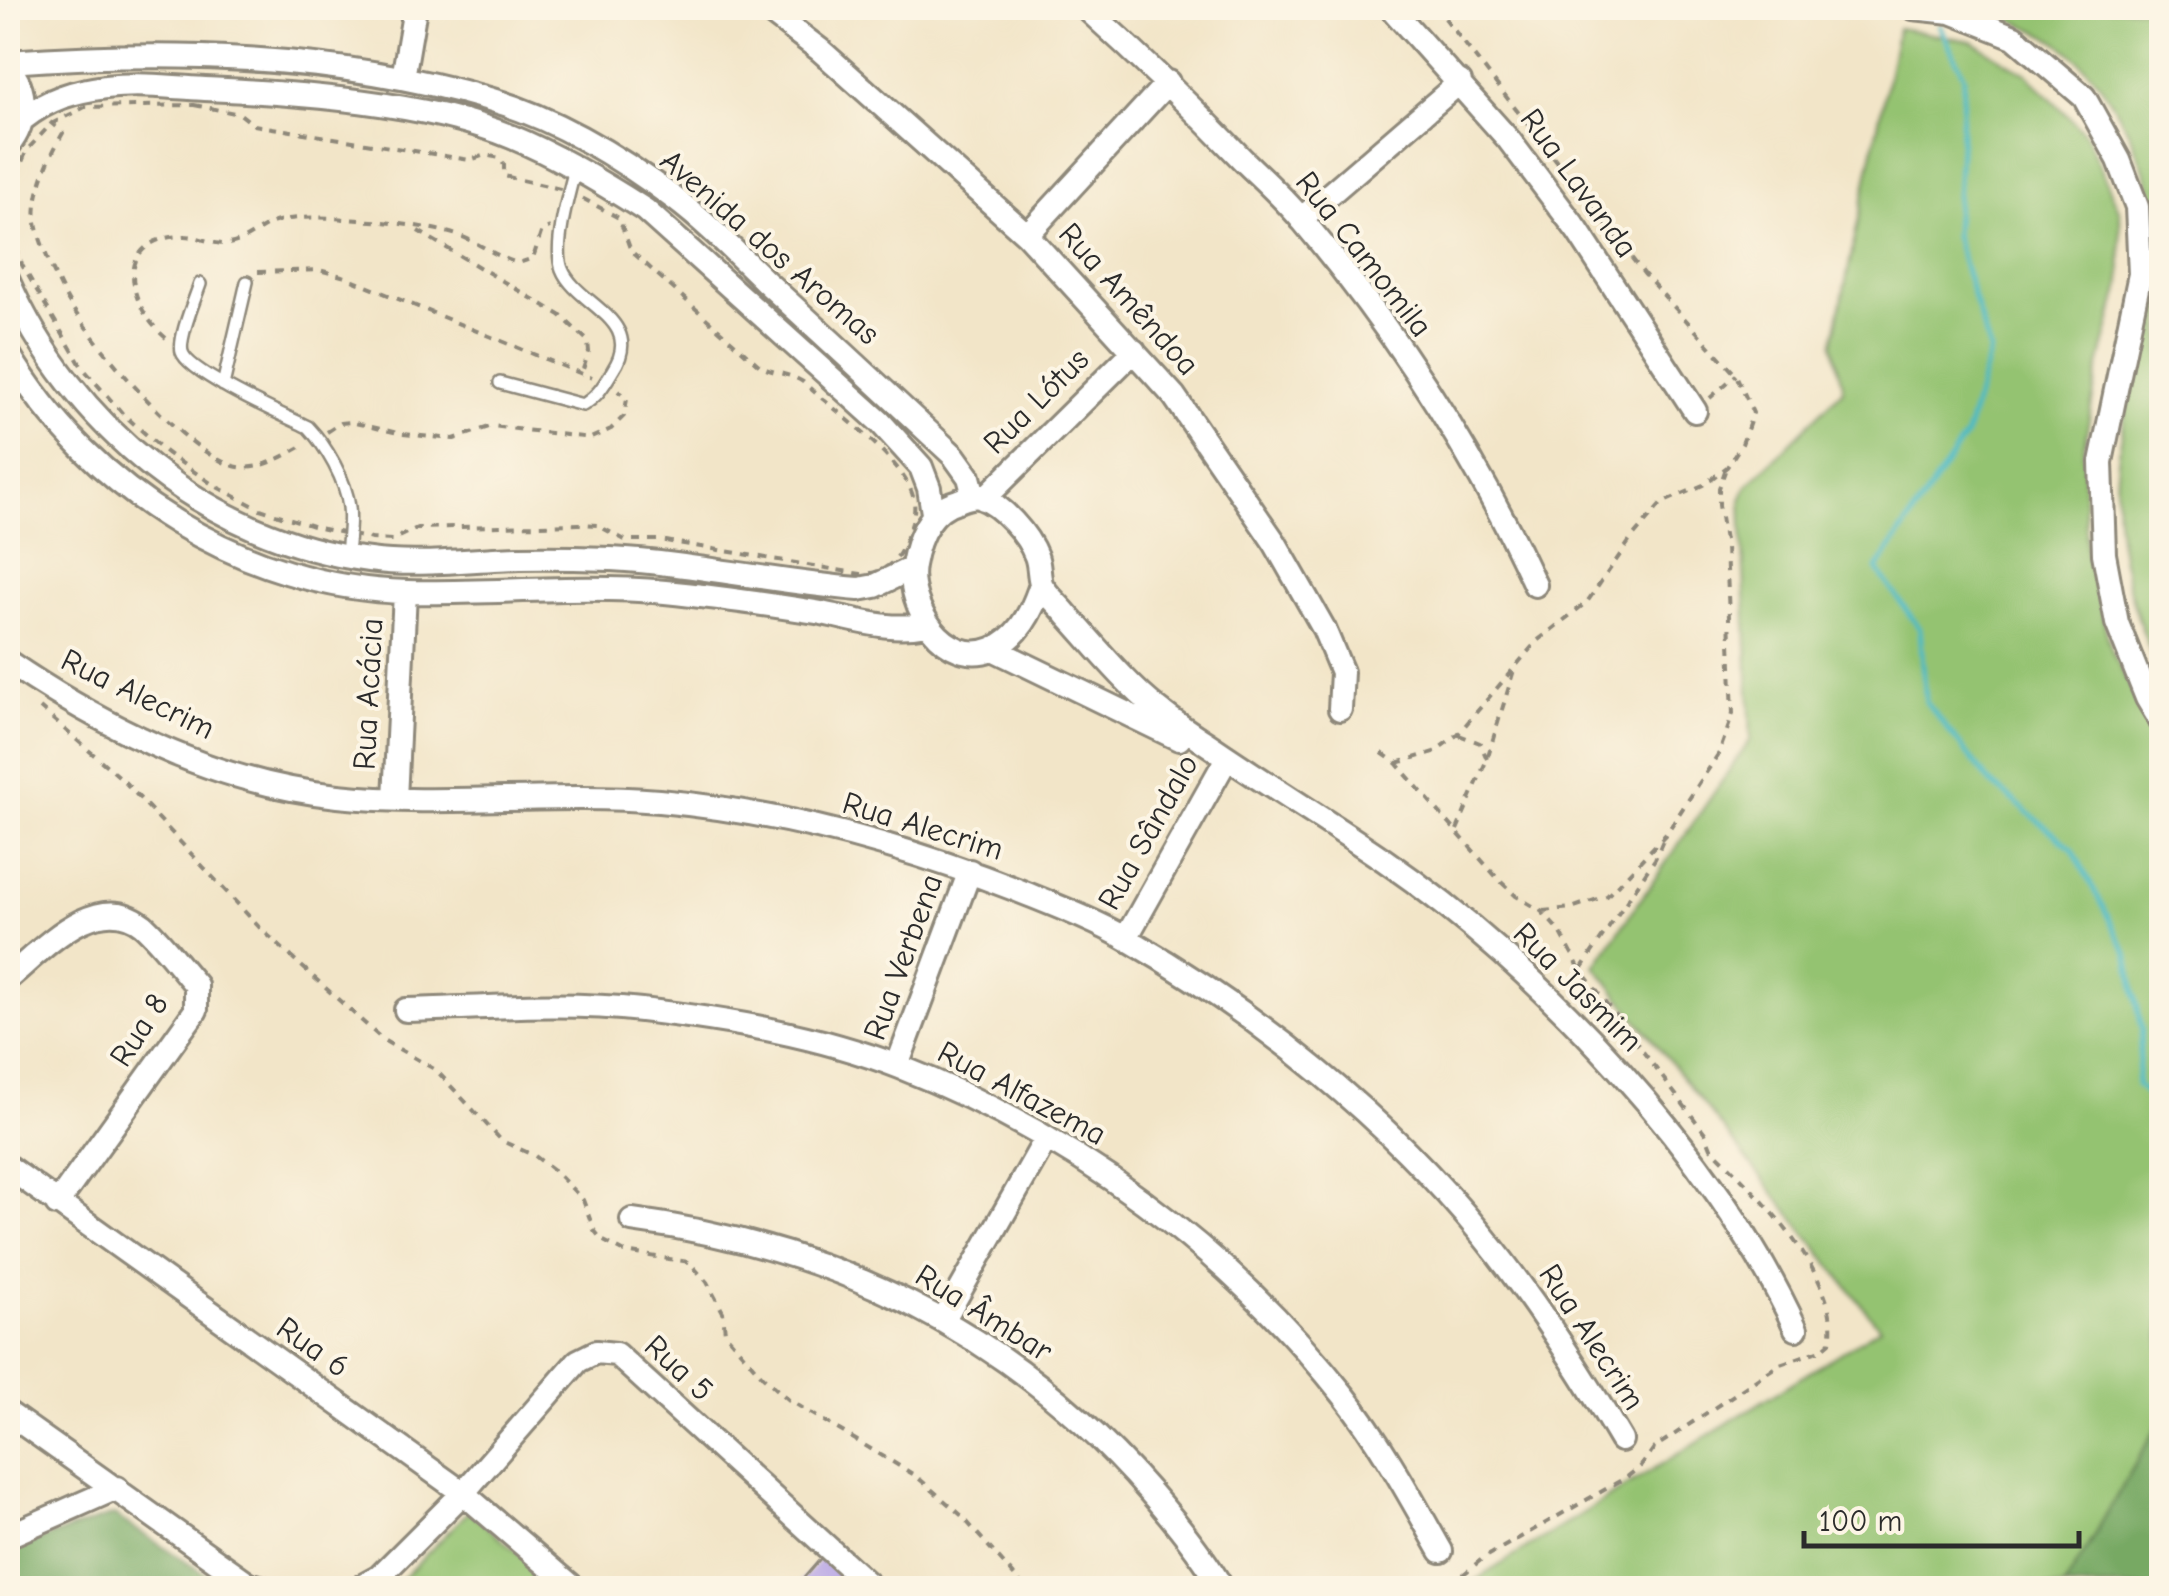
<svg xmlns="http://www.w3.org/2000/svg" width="2169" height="1596" font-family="'Comic Neue',sans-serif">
	<rect width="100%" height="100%" fill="#fcf5e5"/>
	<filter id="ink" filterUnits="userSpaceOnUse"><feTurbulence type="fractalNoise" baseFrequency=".01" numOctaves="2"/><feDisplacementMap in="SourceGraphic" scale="20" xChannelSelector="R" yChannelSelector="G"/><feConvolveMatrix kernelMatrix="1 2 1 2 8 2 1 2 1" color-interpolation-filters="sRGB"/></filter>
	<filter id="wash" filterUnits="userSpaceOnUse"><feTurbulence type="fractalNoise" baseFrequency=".0048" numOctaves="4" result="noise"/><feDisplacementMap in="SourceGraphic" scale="40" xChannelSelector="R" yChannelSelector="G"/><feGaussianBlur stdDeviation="2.25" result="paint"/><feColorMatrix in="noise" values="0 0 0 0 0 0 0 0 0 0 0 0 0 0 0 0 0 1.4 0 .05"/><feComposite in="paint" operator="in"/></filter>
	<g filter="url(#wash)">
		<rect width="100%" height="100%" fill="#f2e5c8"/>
		<path fill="#94c371" stroke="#60774e" stroke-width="2.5" d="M1980,8H2161V676C2135,619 2116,557 2116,493C2117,422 2143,354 2154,284C2157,264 2158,220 2153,201C2139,143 2103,69 2050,38C2029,25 2002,17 1980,8Z
			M1898,28L1972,41L2027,74L2085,133L2120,212L2121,282L2098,370L2083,452L2086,556L2112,652L2161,746L2160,1421L2064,1588H1463L1880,1328L1595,966L1751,739L1741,500L1746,487L1843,390L1833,344Z
			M469,1511L558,1588H393Z"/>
		<path fill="#77a963" stroke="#516a47" stroke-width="2.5" d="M2161,1205V1588H2064L2160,1421Z
			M114,1515L226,1588H8V1550Z"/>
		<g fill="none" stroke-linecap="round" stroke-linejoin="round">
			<path stroke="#4bbac4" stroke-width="5" d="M1940,26L1964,76L1955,236L1990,351L1966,435L1877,569L1920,629L1926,702L1988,780L2072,848L2127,953L2142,1029L2137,1085L2162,1108"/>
		</g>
		<g id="blocks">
			<path fill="#b9a7e5" d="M821,1558L842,1576L831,1588H795Z"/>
		</g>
	</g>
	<g filter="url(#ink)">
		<use href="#blocks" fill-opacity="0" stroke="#8e887a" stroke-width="2.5"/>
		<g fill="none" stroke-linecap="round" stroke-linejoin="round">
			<g stroke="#8e887a" stroke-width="16">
				<path id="lane" d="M200,284C195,299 178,338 182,352C188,373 285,416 308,427C326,446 346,480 349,507C351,522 348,540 347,556
					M500,383L583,405C598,396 604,385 613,370C646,320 576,305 562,269C553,247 569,192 575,169
					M223,385L247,282"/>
			</g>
			<g stroke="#8e887a" stroke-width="28">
				<path id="street" d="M765,8L820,50L1027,235L1174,396L1275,543L1324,629L1342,672L1340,709
					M1086,8C1140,57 1193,108 1244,161C1264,180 1285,199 1303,221C1395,331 1475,454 1535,585
					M1391,8L1509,140L1577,230L1695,411
					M1913,8L1951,12L2014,37L2084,97L2119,160L2137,207L2140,274L2101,462L2104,554L2117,623L2147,698L2162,723
					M8,62C167,50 334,54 489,99C555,118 621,158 675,199C707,223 736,253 765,281C829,339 891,397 954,456L969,477L974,496
					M8,67C29,91 27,123 8,146
					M403,78L415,8
					M23,119C48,99 74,91 106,87C138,83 173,87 205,89C297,93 427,102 512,137C558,156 603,183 645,210L880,422L921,467L929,488L933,513
					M1301,219L1460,82
					M1027,235L1168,82
					M8,281C71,425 209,540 369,560C419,567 470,559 520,558C550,557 581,558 611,559C694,563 776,583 859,589L875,586L912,568
					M8,353C89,491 245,588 407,592C494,594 579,584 665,592C716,597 765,604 816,612C855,619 887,632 927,624
					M984,499L1134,351
					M1041,584C1033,610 1019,638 992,649C945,668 906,605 913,565C918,537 929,509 958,501C966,498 972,495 980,497C1002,505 1028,535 1036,556C1040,566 1038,577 1042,586C1048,596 1060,606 1067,615C1089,639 1110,665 1134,688C1157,711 1185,729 1212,747C1269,786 1327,821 1384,860C1540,967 1717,1156 1796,1329
					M993,649L1179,739
					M8,662C105,728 219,784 338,796C444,807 552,792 659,801C782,812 902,845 1017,890C1054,905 1094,920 1129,940C1261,1016 1387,1118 1483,1236C1535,1300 1579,1369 1621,1440
					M395,799L405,592
					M1126,938L1227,758
					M8,978C42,950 97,888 143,925C162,942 179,966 196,985V1010L57,1204
					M406,1010C484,1008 564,1001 641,1010C728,1020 818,1035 900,1067C1075,1136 1228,1249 1345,1397C1382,1444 1411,1498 1441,1551
					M897,1066L970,871
					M8,1167L463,1493L574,1588
					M632,1220C837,1247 1013,1334 1150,1492C1176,1522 1202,1554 1222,1588
					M944,1319L1046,1139
					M8,1413L249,1584L263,1588
					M8,1536L117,1488
					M359,1588L379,1577L463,1493L578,1361L596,1352L616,1354L872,1588"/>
			</g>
			<path stroke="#8e887a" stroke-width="4" stroke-dasharray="8 8" stroke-linecap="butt" d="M194,105L240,114L254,125L470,160L485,155L500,158L504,165V176L569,191L619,218L631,251L761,367C776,374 789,373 803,382C833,410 908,461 914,501C916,517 909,532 903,546C896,564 880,574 861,574L660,540H625L597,525L579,524L417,528L392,540L372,539L319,528L260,509L215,486L167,453L123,414L82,367L22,265L9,222V194L27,150L51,124L85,107Z
				M50,122L63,133C48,159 30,199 37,228C42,248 60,289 71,306C100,350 184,452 234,466C258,473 286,455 306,444
				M418,231L560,315L588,341L589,352L582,372
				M258,272L319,270L342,276L592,378
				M166,338C126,305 113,238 182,236C197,235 212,245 227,244C245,243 259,227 275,222C293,216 325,217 344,219C377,221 425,225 457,235C479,242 497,258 519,263L533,258L542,230L550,227
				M1710,398L1736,375
				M327,432L341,423L351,422L402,434L454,439L492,426L591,438L611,429L624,416L627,399L618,391
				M40,708L122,779L259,927L308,972L383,1040L436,1070L502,1141L535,1156L557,1173L583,1200L594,1230L602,1240L625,1252L689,1262L707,1282L723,1312L725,1333L763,1377L789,1400L916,1476L961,1515L1025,1588
				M1459,735L1480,743L1487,759
				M1382,753L1396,763L1499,880L1516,896L1541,911L1561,933L1580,969L1705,1133L1711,1148C1754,1190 1843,1278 1830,1342L1821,1350L1780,1364L1654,1448L1641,1466L1627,1477L1482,1559L1447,1588
				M1397,763L1434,752L1457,735L1537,641L1587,602L1631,539L1662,503L1703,485L1727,467L1742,444L1753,413L1736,375L1645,275L1437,8
				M1457,830L1487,759L1514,670
				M1543,911L1571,908L1607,896L1666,834L1719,753L1733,714L1726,546L1719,505V488L1725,471
				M1581,969L1655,859L1664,838"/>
			<use href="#lane" stroke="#fff" stroke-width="11"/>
			<use href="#street" stroke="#fff" stroke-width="22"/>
		</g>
	</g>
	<g text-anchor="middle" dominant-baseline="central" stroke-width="8" stroke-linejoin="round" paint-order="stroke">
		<g font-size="32" fill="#2b2b2b" stroke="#fcf5e5">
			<text transform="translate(1579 183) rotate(54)">Rua Lavanda</text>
			<text transform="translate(770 247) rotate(41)">Avenida dos Aromas</text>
			<text transform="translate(1364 254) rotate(52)">Rua Camomila</text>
			<text transform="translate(1129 299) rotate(48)">Rua Amêndoa</text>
			<text transform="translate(1036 401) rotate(-45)">Rua Lótus</text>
			<text transform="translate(138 694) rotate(26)">Rua Alecrim</text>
			<text transform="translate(368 694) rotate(-87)">Rua Acácia</text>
			<text transform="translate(923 826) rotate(17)">Rua Alecrim</text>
			<text transform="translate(1148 832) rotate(-61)">Rua Sândalo</text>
			<text transform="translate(903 957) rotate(-70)">Rua Verbena</text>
			<text transform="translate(1578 987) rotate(45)">Rua Jasmim</text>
			<text transform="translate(139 1030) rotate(-57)">Rua 8</text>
			<text transform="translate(1022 1093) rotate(28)">Rua Alfazema</text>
			<text transform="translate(984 1313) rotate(32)">Rua Âmbar</text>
			<text transform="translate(1592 1337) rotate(57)">Rua Alecrim</text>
			<text transform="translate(313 1347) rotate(35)">Rua 6</text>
			<text transform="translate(679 1368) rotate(43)">Rua 5</text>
		</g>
	</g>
	<rect width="2169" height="1596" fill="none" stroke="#fcf5e5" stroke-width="40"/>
	<path d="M1804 1531v15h275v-15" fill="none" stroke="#2b2b2b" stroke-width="5"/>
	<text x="1819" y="1531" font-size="30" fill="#2b2b2b" stroke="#fcf5e5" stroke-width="8" paint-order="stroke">100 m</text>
</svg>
